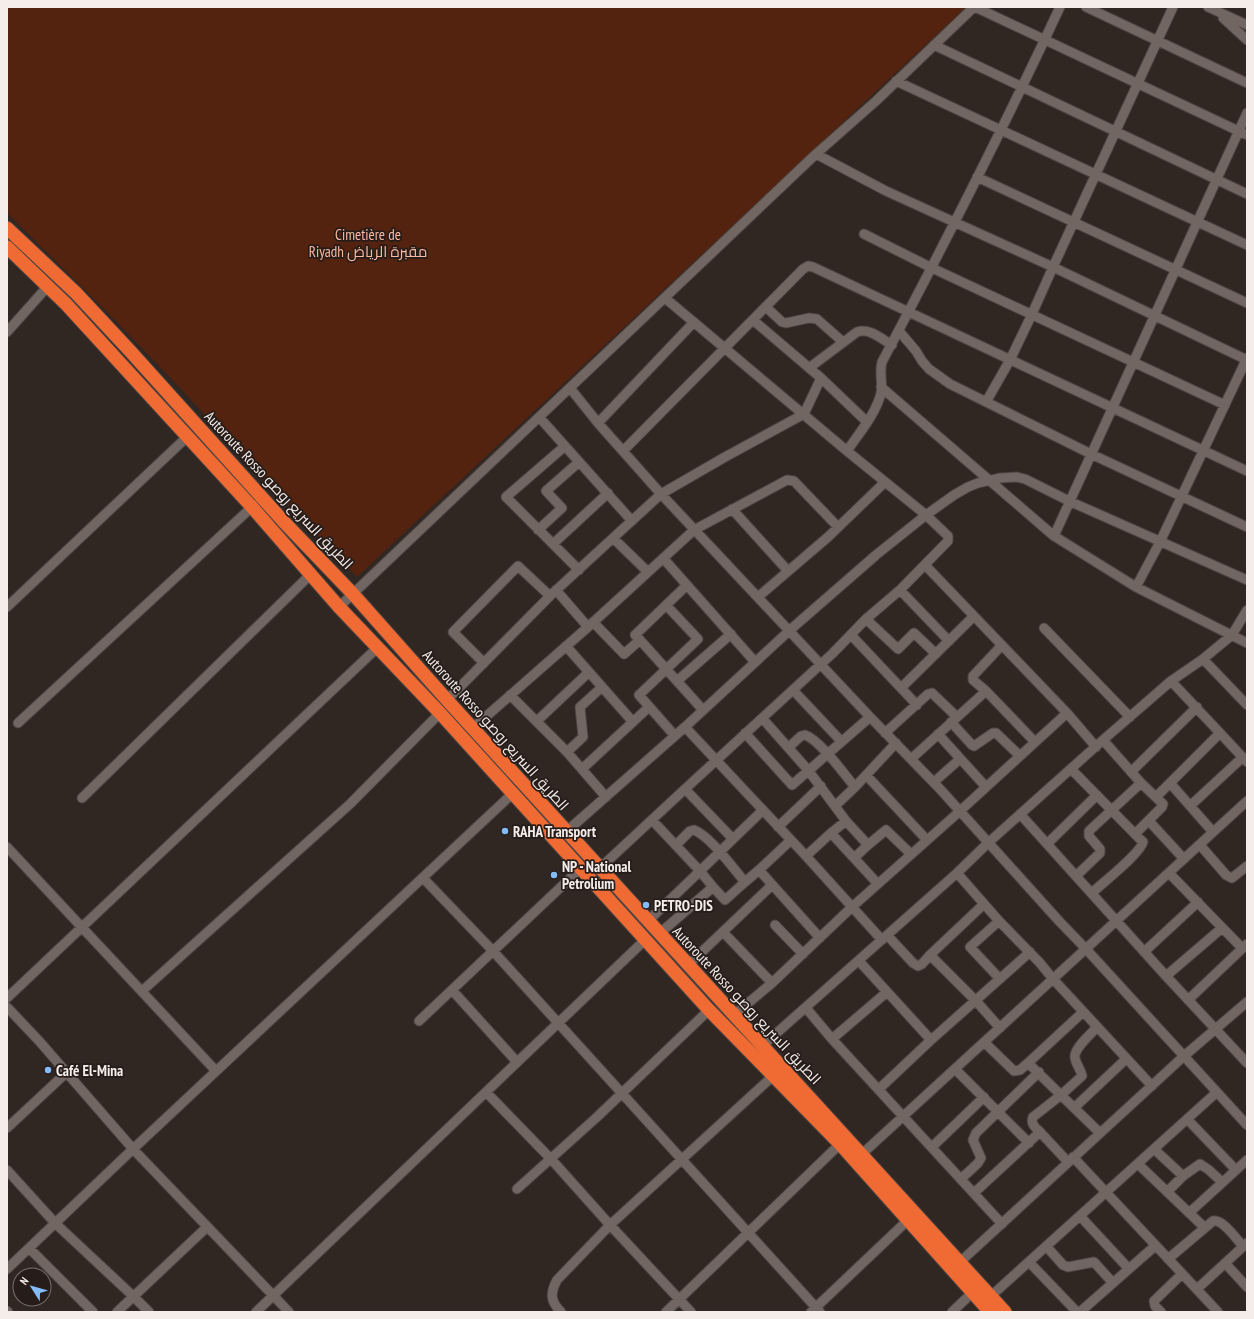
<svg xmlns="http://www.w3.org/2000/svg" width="1254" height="1319" font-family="'PT Sans Narrow',Cairo,sans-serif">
	<rect width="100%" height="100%" fill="#302622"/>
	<path fill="#532310" d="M7,7H966L357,577L162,369L101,306L7,213Z"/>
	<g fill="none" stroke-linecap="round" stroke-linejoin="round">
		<g stroke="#4d4441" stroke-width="11">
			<path id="minor" d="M975,7L1247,135
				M1086,7L1247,83
				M1208,7L1247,25
				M1223,18L1247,40
				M934,45L1247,194
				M896,81L1247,245
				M816,154L886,191L1053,267L1247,360
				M977,177L1247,303
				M864,234L932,268L1225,405
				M665,298L847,451L926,515L948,536V541L900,590L866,619L833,653L685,789L733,839L763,810
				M766,307L782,322L786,323L809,318L817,319L843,342
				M753,320L821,378L867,422
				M899,331L916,351L922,361L929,369L950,384L1091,454L1247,527
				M7,332L48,286
				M809,368L857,332C870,328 880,338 892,345
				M881,387L1054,536L1136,587L1160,542L1247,358
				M570,388L598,423L661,494L870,717L940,789L1059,921L1086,949L1247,1125
				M986,402L1010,360L1032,314L1053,267L1173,7
				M539,417L632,521
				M598,423L694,322
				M565,446L506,497L579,570
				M623,451L803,269L808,266L813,267L1247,471
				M847,451C859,433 876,414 881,393C883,383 879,373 882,362C944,245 1004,127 1060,7
				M732,509L788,571
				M538,530L562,508L546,491L579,462
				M1054,536L1247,113
				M613,538L648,572
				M553,544L608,493
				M663,558L755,662
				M925,565L1067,713L1096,747
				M1136,587L1247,643
				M556,590L588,627
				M900,590L949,641
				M758,597L828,537L885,482
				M666,605L698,639L639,695L675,736
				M7,607L188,436
				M339,607L816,154L876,101L974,7
				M866,619L898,649L914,633L936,654
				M593,622L624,654L640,640L635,635L687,585
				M1044,628L1130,717
				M851,635L917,705
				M640,640L703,710
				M566,646L633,722
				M1203,659L1247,705
				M484,663L453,632L518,566L550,596
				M677,681L731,634
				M602,687L580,707L583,737L567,752L606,797
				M901,688L974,616
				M793,690L841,741
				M986,691L973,680V676L1002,645
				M510,695L567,752
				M447,700L553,593L661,494L725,457L804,414L821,378
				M762,718L808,770L846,821L868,845L854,858L878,884
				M537,721L589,672
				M951,722L972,745L974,746L993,733H996L1020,756
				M18,723L252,507
				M685,727L806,856L882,940
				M473,728L588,627L694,530L787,480L794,481L838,527
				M745,733L792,785L870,717
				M885,733L928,694L932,693L957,717
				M1220,733L1247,762
				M938,734L986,787
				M789,747L801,736L805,735C820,740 844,774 855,787L896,743
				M911,759L986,691L1035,742
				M582,769L649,707
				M1071,769L1135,834
				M1131,772L1197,707
				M866,775L927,840
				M934,782L960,759
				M1170,783L1213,832
				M1156,797L1220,733L1171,681
				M82,798L311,574
				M835,806L855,787
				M1190,806L1243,757
				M1020,814L1166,976L1247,1063
				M652,820L700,871L733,839
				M846,821L831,833L854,858
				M1149,821L1184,859
				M778,827L821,786
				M567,831L685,727L790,630L876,555L926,515L954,495L968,487L978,483L1000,478L1017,477L1025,479L1069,501L1247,580
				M791,840L759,870L820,938
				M1047,844L1097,795
				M676,845L690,831L694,830C710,836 733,868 745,882L759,870
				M868,845L886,830L911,854
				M1200,845L1226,875L1232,878L1247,866
				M7,847L216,1071
				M806,856L831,833
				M600,868L685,789
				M957,873L999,921L1040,963L1053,979L1152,1086
				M1169,873L1242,948
				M1076,876L1100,853V849L1089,836V831L1141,783
				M423,878L493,951L820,1312
				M713,887L725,900L745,882
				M1092,893C1102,883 1140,854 1143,842L1135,834L1162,807L1163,804L1141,783L1103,740
				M648,921L700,871L713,887L659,934
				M999,921L970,947L1000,979
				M775,925L803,954
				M723,932L772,983
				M887,935L913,963L918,966L922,964L930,955L976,1001L1000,1028
				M1144,952L1198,902
				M930,955L984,904
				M859,961L931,1040
				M688,965L772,885
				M1166,976L1222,928
				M452,990L517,1062
				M142,991L350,804L440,713
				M7,998L377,648
				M1188,1000L1247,944
				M7,1007L40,1042L133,1149L289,1312
				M806,1008L832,1039L1002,1224
				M1083,1012L1028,1063L1100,1133
				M734,1015L772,983L852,907L960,811L1067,713
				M419,1021L581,868
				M832,1039L887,992
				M984,1042L1014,1071L1020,1070L1028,1063
				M762,1046L957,873L989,842L1103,740L1171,681L1203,659L1232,635L1247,610
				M955,1069L1029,1143
				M879,1089L931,1040L1030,952
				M486,1092L551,1159L610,1225L691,1312
				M1074,1108L1126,1059
				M1187,1119L1236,1170
				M7,1128L66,1073
				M1040,1132C1036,1128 1030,1124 1033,1117L1061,1095L1082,1076C1081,1069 1076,1065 1075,1058C1073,1049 1091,1034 1097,1027
				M932,1147L984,1097
				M1154,1149L1183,1176
				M862,1154L1247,801
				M1073,1157L1218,1312
				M1138,1164L1205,1228
				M7,1170L56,1224L133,1296L149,1312
				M961,1179L978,1163L981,1158L973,1140L976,1133L1039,1072
				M517,1189L597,1117L709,1010
				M1167,1192L1183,1176L1200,1164L1209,1170L1222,1182
				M974,1193L1040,1132L1068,1162
				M1189,1213L1247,1160
				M1080,1216L1129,1269
				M1046,1246L1063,1265L1068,1267L1094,1262L1113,1283
				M29,1248L93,1312
				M1168,1259L1213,1221C1223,1219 1236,1239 1243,1246
				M960,1262L1184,1056L1247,1002
				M1029,1262L1077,1312
				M1225,1263L1247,1287
				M7,1269L133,1149L512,794
				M1197,1289L1247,1243
				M991,1296L1217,1092
				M7,1311L8,1312
				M117,1312L207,1227
				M256,1312L646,939
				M561,1312C550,1301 550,1293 557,1280L610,1225L773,1076
				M666,1312L840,1144
				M811,1312L908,1220
				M952,1312L972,1293
				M1080,1312L1155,1246
				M1161,1312L1155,1306L1154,1301L1182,1274"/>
		</g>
		<g stroke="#4d4441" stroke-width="15">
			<path id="highway" d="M7,228L76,293L131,352L284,522L353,594L447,700L1005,1312
				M7,247L66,304L252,507L339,607L440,713L709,1010L840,1144L990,1312"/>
		</g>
		<use href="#minor" stroke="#716662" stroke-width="9"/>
		<use href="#highway" stroke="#f06b33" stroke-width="13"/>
	</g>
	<g fill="#83bcfb" stroke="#261c19" stroke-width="1.5">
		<circle cx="505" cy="831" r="4"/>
		<circle cx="554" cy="875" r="4"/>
		<circle cx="646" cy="905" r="4"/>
		<circle cx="48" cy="1070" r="4"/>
	</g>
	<g text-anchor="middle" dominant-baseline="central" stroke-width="3.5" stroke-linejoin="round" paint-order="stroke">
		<g font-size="15" fill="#fab9a1" stroke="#261c19">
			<text x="368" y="234">Cimetière de<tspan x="368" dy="17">Riyadh مقبرة الرياض</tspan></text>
		</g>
		<g font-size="15" fill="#f4edea" stroke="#261c19">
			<text transform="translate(279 490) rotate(47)">Autoroute Rosso الطريق السريع روصو</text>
			<text transform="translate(496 730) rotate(48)">Autoroute Rosso الطريق السريع روصو</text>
			<text transform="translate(747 1005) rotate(47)">Autoroute Rosso الطريق السريع روصو</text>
		</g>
		<g font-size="15" font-weight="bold" fill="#f4edea" stroke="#261c19" text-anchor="start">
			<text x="513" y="831">RAHA Transport</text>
			<text x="562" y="866">NP - National<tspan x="562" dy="17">Petrolium</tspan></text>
			<text x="654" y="905">PETRO-DIS</text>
			<text x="56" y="1070">Café El-Mina</text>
		</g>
	</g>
	<rect width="1254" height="1319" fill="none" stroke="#f4edea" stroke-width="16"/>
	<g transform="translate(32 1287) rotate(307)"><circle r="19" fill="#261c19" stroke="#78706d"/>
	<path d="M0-3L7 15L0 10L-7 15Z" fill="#83bcfb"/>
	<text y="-6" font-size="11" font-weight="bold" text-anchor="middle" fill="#f4edea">N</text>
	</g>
</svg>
